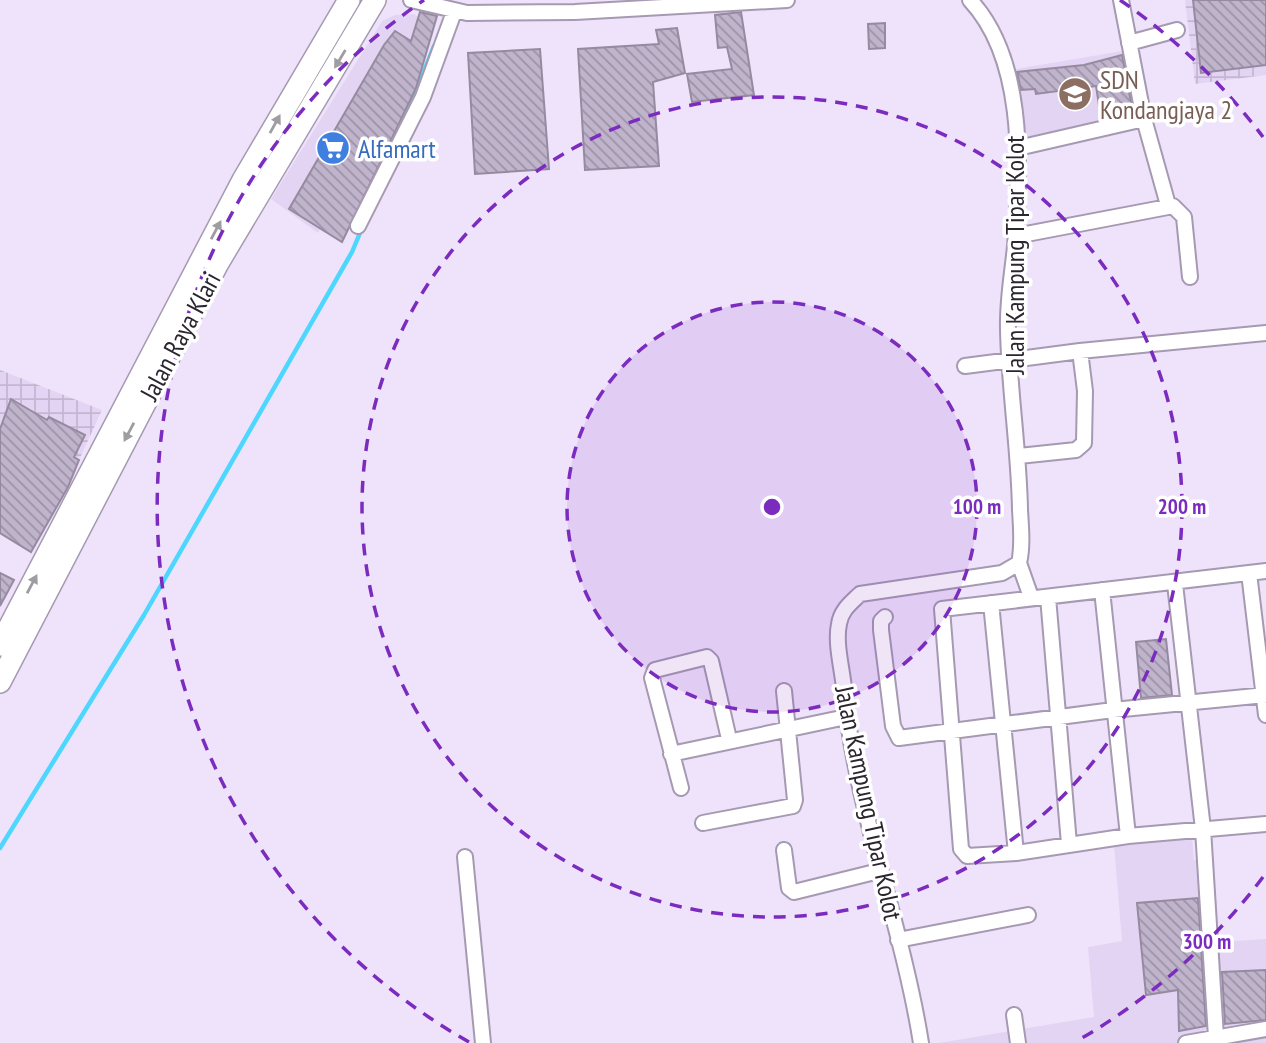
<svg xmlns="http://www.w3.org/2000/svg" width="1266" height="1043" font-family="'PT Sans Narrow',sans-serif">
	<defs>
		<pattern id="industrial-grid" width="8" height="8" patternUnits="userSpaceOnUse" patternTransform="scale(1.75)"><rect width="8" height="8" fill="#e4d4f4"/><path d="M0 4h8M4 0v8" fill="none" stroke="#c4b6d2"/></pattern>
		<pattern id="building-back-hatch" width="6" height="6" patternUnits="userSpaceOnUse" patternTransform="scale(1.75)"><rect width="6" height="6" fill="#c0b4cc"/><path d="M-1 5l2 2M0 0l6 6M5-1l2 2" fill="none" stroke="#9c92a6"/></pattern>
	</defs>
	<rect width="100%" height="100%" fill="#efe3fb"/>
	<path fill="#e4d4f4" d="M414,14L418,17L403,76L379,127L318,233L271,199L382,21L395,15Z
		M1128,50L1142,117L1020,143L1010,70Z
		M1192,836L1194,860L1214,858L1218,942L1266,939V1043H939L1094,1017L1088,947L1122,941L1114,845Z"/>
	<path fill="url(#industrial-grid)" d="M1185,0H1266V75L1195,84Z
		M0,370L102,410L80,458L2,421L0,425Z"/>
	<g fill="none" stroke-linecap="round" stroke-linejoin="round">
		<path stroke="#4dd6fe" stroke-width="4.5" d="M406,116L434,46
			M0,848L144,615L352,252L360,233"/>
	</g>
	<path fill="url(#building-back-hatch)" stroke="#968aa1" stroke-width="2" d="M1193,0H1266V65L1201,73Z
		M420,12L437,16L416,88L342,242L289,209L384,45L395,31L411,41Z
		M741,12L754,95L692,102L687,74L732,69L727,47L718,48L715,15Z
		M885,23V48L869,49L868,24Z
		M677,28L685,73L653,82L659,166L585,170L578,49L659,44L656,30Z
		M540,49L549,169L475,174L468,53Z
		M1122,55L1133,112L1115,116L1112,103L1099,105L1096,86L1036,94L1035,89L1021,90L1017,72L1084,65Z
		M11,399L47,420L49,417L85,435L74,457L79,460L68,487L31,552L0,533V429Z
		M0,573L14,580L0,606Z
		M1166,639L1172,695L1141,698L1136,642Z
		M1198,898L1206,1026L1179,1031L1178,990L1146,995L1137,903Z
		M1266,970V1020L1225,1024L1222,972Z"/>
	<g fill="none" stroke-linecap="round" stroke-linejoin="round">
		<g stroke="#a59ab1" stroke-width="18">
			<path id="minor" d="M411,0L467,13L575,12L787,0
				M1121,0L1144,119L1168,205
				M1129,43L1177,30
				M1018,148L1144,119
				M358,226L423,97L454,12
				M1016,236L1173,206L1184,217L1190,277
				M965,366L1080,351L1266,333
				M1019,456L1076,450L1084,443L1085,391L1080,351
				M1019,563L1031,597
				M1266,571L942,609L961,849L967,856L1016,853L1128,836L1266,824
				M1249,573L1266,715
				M1175,584L1203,829L1216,1037
				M1102,590L1128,836
				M1048,597L1069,844
				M991,603L1016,853
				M885,617L881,621V630L893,726L899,738L1113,710L1266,695
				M671,754L846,717
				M681,788L652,678L655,670L707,657L711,661L729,739
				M703,823L793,806L795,800L784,691
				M784,850L789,888L794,892L879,871
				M465,857L483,1043
				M898,940L1028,915
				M1014,1015L1018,1043
				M921,1043C902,923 855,809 844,688C842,668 835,643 839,624C841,610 851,603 860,594L1002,573L1019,563C1023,546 1021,527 1020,510C1019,449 1009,389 1008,329C1007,296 1014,266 1016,234C1020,159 1024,58 970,0
				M1186,1043L1266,1029"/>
		</g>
		<g stroke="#a59ab1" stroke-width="24">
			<path id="highway" d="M0,645L243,180L349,0
				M0,682L218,263L375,0"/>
		</g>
		<use href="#minor" stroke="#fff" stroke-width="14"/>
		<use href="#highway" stroke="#fff" stroke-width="21"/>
	</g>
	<defs><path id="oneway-solid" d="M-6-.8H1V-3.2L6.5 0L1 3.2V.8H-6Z" transform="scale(1.75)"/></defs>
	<g fill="#9f9da1">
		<use href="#oneway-solid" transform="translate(340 59) rotate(121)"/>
		<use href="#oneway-solid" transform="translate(275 124) rotate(-61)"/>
		<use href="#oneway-solid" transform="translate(216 230) rotate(-62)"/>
		<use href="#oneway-solid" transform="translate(129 432) rotate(118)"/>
		<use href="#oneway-solid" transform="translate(32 584) rotate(-62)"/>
	</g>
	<circle cx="772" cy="507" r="205" fill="#7b2cbf" fill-opacity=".12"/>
	<g fill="none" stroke="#7b2cbf" stroke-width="3.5" stroke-dasharray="12 9">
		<circle cx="772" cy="507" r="205"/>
		<circle cx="772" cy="507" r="410"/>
		<path d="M1263 877A615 615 0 0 1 1075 1042M469 1042A615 615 0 0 1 424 0M1120 0A615 615 0 0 1 1263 137"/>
	</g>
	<defs>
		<g id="school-disc" transform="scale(1.75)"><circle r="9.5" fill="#8d6e63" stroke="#fff"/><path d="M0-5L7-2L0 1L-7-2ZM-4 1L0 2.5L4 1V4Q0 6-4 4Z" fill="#fff"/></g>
		<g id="supermarket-disc" transform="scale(1.75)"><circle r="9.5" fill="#3f7fe0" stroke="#fff"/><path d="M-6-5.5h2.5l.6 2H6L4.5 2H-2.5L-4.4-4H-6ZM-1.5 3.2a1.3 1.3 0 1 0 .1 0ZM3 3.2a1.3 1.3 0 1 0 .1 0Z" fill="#fff"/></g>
	</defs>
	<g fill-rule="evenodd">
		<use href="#school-disc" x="1075" y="94"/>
		<use href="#supermarket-disc" x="333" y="148"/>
	</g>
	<g text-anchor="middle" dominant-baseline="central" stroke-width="7" stroke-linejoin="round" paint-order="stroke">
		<g font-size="26" fill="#785e54" stroke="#fff" text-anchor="start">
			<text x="1100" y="79">SDN<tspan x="1100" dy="30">Kondangjaya 2</tspan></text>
		</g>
		<g font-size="26" fill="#366cbe" stroke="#fff" text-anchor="start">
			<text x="358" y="148">Alfamart</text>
		</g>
		<g font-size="26" fill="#2a252e" stroke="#fff">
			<text transform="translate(1014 255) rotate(-90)">Jalan Kampung Tipar Kolot</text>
			<text transform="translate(180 336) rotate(-62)">Jalan Raya Klari</text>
			<text transform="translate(869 803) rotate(78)">Jalan Kampung Tipar Kolot</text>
		</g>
	</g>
	<circle cx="772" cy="507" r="10" fill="#7b2cbf" stroke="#fff" stroke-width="3.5"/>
	<g font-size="21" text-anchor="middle" font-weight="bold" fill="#7b2cbf" stroke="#fff" stroke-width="7" stroke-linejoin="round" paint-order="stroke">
		<text x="977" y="514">100 m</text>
		<text x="1182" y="514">200 m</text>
		<text x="1207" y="949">300 m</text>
	</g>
</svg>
